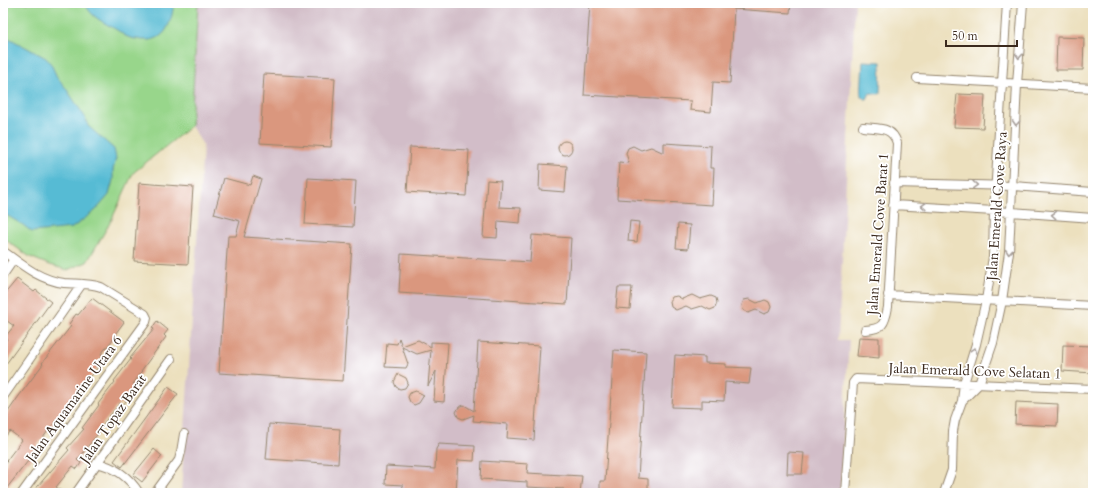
<svg xmlns="http://www.w3.org/2000/svg" width="1096" height="496" font-family="Cardo,serif">
	<rect width="100%" height="100%" fill="#fff"/>
	<filter id="ink" filterUnits="userSpaceOnUse"><feTurbulence type="fractalNoise" baseFrequency=".025" numOctaves="2"/><feDisplacementMap in="SourceGraphic" scale="8" xChannelSelector="R" yChannelSelector="G"/><feConvolveMatrix kernelMatrix="1 2 1 2 8 2 1 2 1" color-interpolation-filters="sRGB"/></filter>
	<filter id="wash" filterUnits="userSpaceOnUse"><feTurbulence type="fractalNoise" baseFrequency=".012" numOctaves="4" result="noise"/><feDisplacementMap in="SourceGraphic" scale="16" xChannelSelector="R" yChannelSelector="G"/><feGaussianBlur stdDeviation="0.9" result="paint"/><feColorMatrix in="noise" values="0 0 0 0 0 0 0 0 0 0 0 0 0 0 0 0 0 1.4 0 .05"/><feComposite in="paint" operator="in"/></filter>
	<g filter="url(#wash)">
		<rect width="100%" height="100%" fill="#ece0be"/>
		<path fill="#d2bdc8" d="M198,3H855L838,340H849L840,493H181L203,145L191,126Z"/>
		<path fill="#98d68b" stroke="#6a8054" d="M3,3H198L191,126L133,173L111,221L87,262L67,270L47,264L30,257L3,238Z"/>
		<path fill="#56bbd4" stroke="#487279" d="M85,3H174C171,26 164,45 137,39C134,39 130,38 128,37C124,36 121,32 117,30C105,23 90,17 85,3Z
			M3,35L46,58L51,64L57,77L65,87L85,117L88,126L114,149L116,158L113,170V180L109,195L96,210L72,228L32,232L23,225L3,213Z
			M863,61L881,62L880,94L870,93L867,99H865L861,96Z"/>
		<g id="blocks">
			<path fill="#da977e" d="M590,3H791L790,13L734,9L730,83L713,82L711,112L690,110L691,101L584,95Z
				M1057,37L1084,38L1083,70H1056Z
				M264,74L335,78L331,147L260,143Z
				M957,94L985,95L983,128L954,127Z
				M558 148a7 7 0 1 1 14 0a7 7 0 1 1-14 0Z
				M664,143L711,146L710,168H714L712,205L617,199L619,162L629,163L626,153L628,148L633,146L641,150L651,147L664,153Z
				M410,147L469,150L466,196L407,192Z
				M540,164L567,166L565,192L539,190Z
				M253,176L261,179L244,237L352,244L343,381L219,373L228,236H236L240,221L214,214L224,178L250,185Z
				M308,178L356,181L353,227L305,224Z
				M487,180L501,181L499,207L521,208L520,223L498,221L497,238L483,237Z
				M139,183L193,187L188,264L134,261Z
				M630,221L639,222L637,242L628,241Z
				M678,224L690,225L688,249L676,248Z
				M532,235L571,238L567,304L399,293L401,254L530,262Z
				M17,279L34,292L36,290L51,302L3,368V344L7,339L5,337L14,326L3,318V296Z
				M618,287H632L630,309L616,308Z
				M692,295L700,299L711,296L716,298L717,303L715,308L710,310L702,306L692,309L686,306L676,310L671,307L670,302L672,297L677,296L682,299Z
				M92,298L124,322L113,337L114,338L101,354L103,356L96,364L99,366L71,402L73,404L67,411L65,409L50,428L33,452L36,454L29,462L28,461L3,493V468L7,462L6,461L22,440L10,431L3,439V419L19,396L43,364L42,363L71,326L69,324L76,314L78,315Z
				M749,299L757,303L765,300L769,302L771,307L769,312L764,314L756,310L748,313L743,310L742,305L744,300Z
				M157,321L168,330L164,335L166,337L141,371L142,372L133,384L136,385L127,396L129,397L123,405L120,403L111,414L99,429L101,430L84,451V452L77,460L81,463L77,469L73,466L56,487L64,493H32L62,458L69,450L67,448L84,429L82,428L99,405L98,404L115,382L114,381L131,359L130,358L154,329L152,328Z
				M859,337L879,338V358L857,356Z
				M399,338L402,346L418,340L431,347V342L448,343L444,402L434,401L436,371L428,386L431,350L417,354L402,347L408,364L406,368L385,367L387,343L397,344Z
				M478,342L540,346L534,440L507,438L508,424L473,421L474,415L463,419L458,417L456,412L459,407L464,405L474,411Z
				M1063,345L1093,346V373L1062,371Z
				M614,350L646,352L638,478L648,479V493H600V481H605Z
				M675,355L705,357V363L726,364V367L751,368L749,384L725,382L724,401L702,400V408L672,407Z
				M398,374L406,378L408,383L405,388L400,389L396,387L394,382Z
				M168,387L178,394L122,467L114,461Z
				M416,391L424,395L419,403L414,405L410,402L408,397L410,393Z
				M1016,402L1058,404L1057,426L1015,424Z
				M269,424L340,429L338,464L266,459Z
				M439,444L475,446L474,461L458,460L456,493H402L403,485L385,484L386,466L435,469L436,449Z
				M154,449L162,456L142,482L133,475Z
				M788,452L804,453L802,474H787Z
				M482,461L528,464L527,473L582,476L580,493H563L564,489L527,487V482L481,479Z"/>
		</g>
	</g>
	<g filter="url(#ink)">
		<use href="#blocks" fill-opacity="0" stroke="#94856e" stroke-width="1"/>
		<g fill="none" stroke-linecap="round" stroke-linejoin="round">
			<g stroke="#94856e" stroke-width="10">
				<path id="minor" d="M917,78L1093,88
					M863,127C878,129 892,126 897,143L888,307C885,324 883,329 865,330
					M894,183L1013,186L1093,192
					M893,205L1011,212L1093,218
					M3,251C22,265 40,280 64,283C76,284 89,283 101,287L145,314L147,318L146,322L22,493
					M3,275L14,259
					M888,295L1093,306
					M3,397L82,284
					M962,401L979,384L993,343L1002,301L1009,252L1017,84L1023,3
					M97,463C115,467 129,477 139,493
					M76,493L171,359
					M155,493L179,460L181,452L184,434
					M845,493L853,383L856,379L1093,389
					M944,493L952,470L953,431L955,420L962,401L964,383L976,344L986,300L993,257L994,211L1007,3"/>
			</g>
			<use href="#minor" stroke="#fff" stroke-width="8"/>
		</g>
		<defs><path id="oneway-chevron" d="M-2-3.5L2.5 0L-2 3.5" fill="none" stroke-width="1.6" stroke-linecap="round" stroke-linejoin="round"/></defs>
		<g stroke="#a79f9a">
			<use href="#oneway-chevron" transform="translate(1019 56) rotate(94)"/>
			<use href="#oneway-chevron" transform="translate(1016 123) rotate(93)"/>
			<use href="#oneway-chevron" transform="translate(975 185) rotate(2)"/>
			<use href="#oneway-chevron" transform="translate(924 206) rotate(-177)"/>
			<use href="#oneway-chevron" transform="translate(1054 215) rotate(-175)"/>
			<use href="#oneway-chevron" transform="translate(1009 252) rotate(95)"/>
			<use href="#oneway-chevron" transform="translate(974 350) rotate(-73)"/>
		</g>
	</g>
	<g text-anchor="middle" dominant-baseline="central" stroke-width="3.5" stroke-linejoin="round" paint-order="stroke">
		<g font-size="14" fill="#3b2a1e" stroke="#fff">
			<text transform="translate(997 206) rotate(-86)">Jalan Emerald Cove Raya</text>
			<text transform="translate(878 234) rotate(-86)">Jalan Emerald Cove Barat 1</text>
			<text transform="translate(975 371) rotate(2)">Jalan Emerald Cove Selatan 1</text>
			<text transform="translate(74 399) rotate(-54)">Jalan Aquamarine Utara 6</text>
			<text transform="translate(113 419) rotate(-55)">Jalan Topaz Barat</text>
		</g>
	</g>
	<rect width="1096" height="496" fill="none" stroke="#fff" stroke-width="16"/>
	<path d="M946 40v6h71v-6" fill="none" stroke="#3b2a1e" stroke-width="2"/>
	<text x="952" y="40" font-size="12" fill="#3b2a1e" stroke="#ffffff" stroke-width="3" paint-order="stroke">50 m</text>
</svg>
